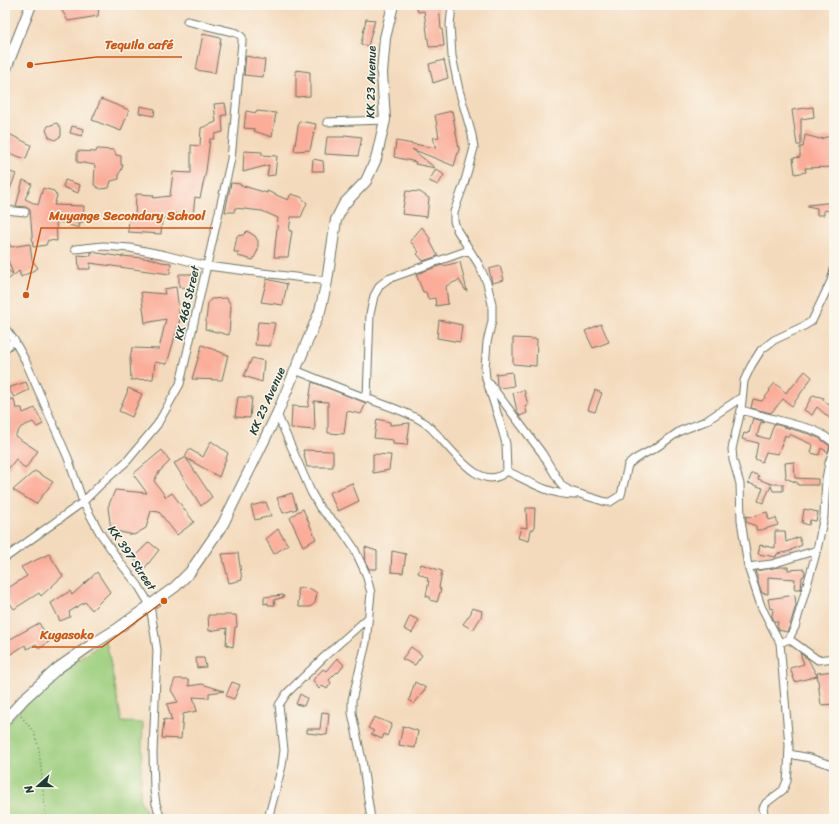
<svg xmlns="http://www.w3.org/2000/svg" width="839" height="824" font-family="Sriracha,sans-serif">
	<rect width="100%" height="100%" fill="#fbf7ec"/>
	<filter id="ink" filterUnits="userSpaceOnUse"><feTurbulence type="fractalNoise" baseFrequency=".025" numOctaves="2"/><feDisplacementMap in="SourceGraphic" scale="8" xChannelSelector="R" yChannelSelector="G"/><feConvolveMatrix kernelMatrix="1 2 1 2 8 2 1 2 1" color-interpolation-filters="sRGB"/></filter>
	<filter id="wash" filterUnits="userSpaceOnUse"><feTurbulence type="fractalNoise" baseFrequency=".012" numOctaves="4" result="noise"/><feDisplacementMap in="SourceGraphic" scale="16" xChannelSelector="R" yChannelSelector="G"/><feGaussianBlur stdDeviation="0.9" result="paint"/><feColorMatrix in="noise" values="0 0 0 0 0 0 0 0 0 0 0 0 0 0 0 0 0 1.4 0 .05"/><feComposite in="paint" operator="in"/></filter>
	<g filter="url(#wash)">
		<rect width="100%" height="100%" fill="#f4dabc"/>
		<path fill="#9cce7d" stroke="#5e8658" d="M106,640L122,722L143,723L140,800L150,819H5V727L33,694Z"/>
		<g id="blocks">
			<path fill="#fbad9a" d="M59,5H99L98,16L68,21Z
				M416,5H439L441,29H442L444,46L429,47L424,11L418,12Z
				M366,19L375,20L368,46L361,44Z
				M203,34L221,38L215,73L196,70Z
				M246,56L265,60L263,77L244,75Z
				M444,60L448,78L433,83L429,64Z
				M296,70L310,72V96L296,97Z
				M101,99L129,110L121,131L92,120Z
				M225,103L227,115H222L223,132L215,134L214,139H210L206,171L200,198L195,197L193,216L168,213L167,219L162,218L161,234L128,232L129,217L135,218L136,194L154,195L153,198L170,196L173,172L191,173V145L200,146L201,128L216,122L214,104Z
				M140,106L155,109L154,116L139,113Z
				M813,107L814,117L801,119V145H797L792,110Z
				M246,111L256,113L257,111L276,113L272,137L254,131L255,129L244,128Z
				M452,111L459,149L454,166L412,149L435,168L415,164L416,162L394,157L396,141L436,148L433,138L439,137L435,115Z
				M299,121L316,124L310,150L294,151Z
				M57,123L61,128V136L55,140L49,137L46,130L48,126Z
				M72,126L84,129L82,136L70,133Z
				M5,132L31,145L26,159L5,152Z
				M345,135L362,137L358,156L325,154L327,137H345Z
				M805,135L820,139L830,136L833,144L834,143V167L805,168L806,172L795,174L793,158L800,157V147H803Z
				M97,149L114,150L116,155L121,156V165H123L121,171L119,173V179L111,181L109,188L100,189L94,185L95,165L77,162V151L96,152Z
				M244,151L262,152V155L277,156L275,175L267,176L269,165L243,172Z
				M313,159L323,161L324,171H312Z
				M436,169L444,175L438,185L429,181Z
				M5,170L16,174L5,202Z
				M23,180L32,184L25,199L38,205L43,188L54,191L57,196L54,205L84,206L83,222H80L79,228L56,221L57,241L48,240L46,245L33,247L30,210L26,207L16,206Z
				M65,180L80,185L78,193L63,187Z
				M231,183L240,184V185L267,193V191L288,200L291,194L301,197L307,203L301,217H291L289,231H292L288,257H274L278,218L262,211L235,208L234,212H225Z
				M406,191L420,192L429,198L427,217L402,214Z
				M834,202V212L824,210V215H817V208L807,206L808,205Z
				M422,227L431,240L430,241L438,256L423,261L417,254L419,252L410,241Z
				M247,231L255,236L258,241V250L253,260L238,256V252H234L237,236L243,235Z
				M5,233L11,247L30,244L32,260L38,268L21,277L19,271L5,282V268L13,274L5,252Z
				M91,252L122,257V256L153,259L161,262L171,263L170,274L90,263V269H79L78,255L91,256Z
				M460,262L467,291H466L459,280L446,286L448,304L436,306L435,298L428,299L426,292H423L416,274L442,265L443,266Z
				M500,266L504,280L492,283L489,269Z
				M179,274H192L191,288L179,287Z
				M267,279L287,284L283,305L261,302Z
				M176,287L180,319L167,364L155,362L153,379L131,380L130,359L132,348L159,349L166,319L145,323L141,292L165,294L164,289Z
				M227,298L231,306L229,335L205,329L208,303L211,299Z
				M439,320L462,325L460,342L437,338Z
				M258,322L275,323L270,346L255,345Z
				M601,324L609,342L593,348L585,331Z
				M513,338L537,339L536,366L513,364Z
				M202,345L228,355L222,380L192,379Z
				M252,358L264,361L262,382L244,376Z
				M805,371L812,377L792,406L783,399L771,413L751,408L753,399L762,401L770,391L769,390L775,383L786,393L790,387L791,388Z
				M512,372L514,386L501,388L497,385L496,374Z
				M26,382L29,390L14,397L8,388Z
				M312,382L366,403L361,414L347,411L344,434L328,433V402L314,401L315,430L291,428L292,406L308,407Z
				M128,388L142,394L132,417L119,411L127,393Z
				M524,390L528,405L525,406L527,413L520,416L517,411L513,393Z
				M595,390L602,393L595,412L588,410Z
				M813,395L824,398L823,400L834,409V422L817,407L812,415L804,410Z
				M238,397H252L250,418L235,417Z
				M14,399L16,408H22L23,413L35,408L43,424L37,427L33,422L21,427L15,436L38,451L25,469L16,459L5,473V400Z
				M753,418L765,422L764,423L761,422L757,436L769,439L774,424L809,434L819,438L830,446L828,452L821,448L819,455L811,453L813,445L789,434L788,437L785,435L778,454L766,452L762,462L755,459L758,443L742,439L744,433L747,434L748,432L749,433Z
				M377,419L390,422V425L410,423L407,445L393,444V440L374,438Z
				M211,441L228,453L219,477L186,458L212,497L201,506L174,463L185,458L189,449L203,457Z
				M162,450L170,461L159,472L154,481L166,497L172,493L194,522L177,535L159,512L151,511L146,528L134,535L111,530L108,507L115,490L147,493L133,474Z
				M303,450L333,451V467H307Z
				M373,454L391,455L389,470L373,473Z
				M794,462L795,478L818,479V485H798V483L785,478L786,475L785,463Z
				M35,471L53,482L36,504L13,490Z
				M752,473L759,476L758,479L771,484H783V491H773L771,486L763,503L758,501L763,488L748,483Z
				M352,483L359,501L338,511L329,493Z
				M292,493L297,509L283,513L277,498Z
				M266,502L271,516L255,520L251,506Z
				M526,508H535L534,529L531,530L529,541L518,538L521,527L527,528Z
				M303,509L316,539L303,546L290,518L297,512Z
				M804,509L818,512L816,521L810,520L809,525L802,523Z
				M767,512L769,520L776,518L778,525L761,530H756V526L746,522V516L751,517Z
				M278,529L288,545L274,554L266,539Z
				M775,531H785L786,542L799,537L802,545L791,550V551L777,554L776,557L758,554L760,545L775,548Z
				M149,542L159,550L144,569L133,558Z
				M365,547L377,551V569H369L366,563Z
				M392,551L406,554L403,573L391,572Z
				M238,553L242,580L229,583L222,554Z
				M49,554L63,576L41,596L39,593L14,609L5,596V590L27,576L21,567Z
				M421,564L442,571L439,588L441,589L437,602L430,600V597L426,596L429,581H427L428,578L418,573Z
				M779,567H788V570L804,569L805,573L804,576L802,577L801,589H794L795,579L768,577V594L762,593L757,579V574H756L755,571Z
				M97,572L110,592L92,610L85,602L69,612L70,617L60,621L51,603L70,591L72,595Z
				M302,588L311,589L317,593L315,603L310,607H299L298,602L299,598L297,589Z
				M283,595L284,597L274,600L275,605H268V603L264,604V597Z
				M795,595L796,605L790,625L787,632L779,630L777,626L778,622L774,621L772,616L773,608L770,609L768,599Z
				M472,608L482,611L481,617L473,630L463,624L471,613Z
				M208,615H236L237,627H235L233,647L226,645L227,628L209,631Z
				M410,616L419,620L412,633L404,629Z
				M39,623L50,641L39,649L36,644L27,649L25,645L5,658V642Z
				M411,647L422,655L415,665L402,659Z
				M800,653L808,659L817,676L795,682L790,668L804,664Z
				M196,658H204L206,667L197,668Z
				M337,658L344,665L338,673L337,672L329,680L331,683L327,689L322,686L319,689L313,680L323,669L326,671Z
				M834,671V704L821,705L817,673Z
				M175,679H186L189,681V686L202,684L224,691L209,693V698L193,697L197,711L183,714L181,739L162,738L164,719L172,721L167,704L178,702L171,690Z
				M232,682L240,685L234,699L226,696Z
				M415,682L426,688L414,704L409,700Z
				M300,694L307,698L304,706L296,704Z
				M322,712L329,713L327,735L307,733V729H320Z
				M374,717L392,724L387,736L384,734L382,739L371,734L374,731L368,728Z
				M403,726L418,731L415,748L399,745Z"/>
		</g>
	</g>
	<g filter="url(#ink)">
		<use href="#blocks" fill-opacity="0" stroke="#6a7464" stroke-width="1"/>
		<g fill="none" stroke-linecap="round" stroke-linejoin="round">
			<g stroke="#6a7464" stroke-width="9">
				<path id="street" d="M327,122L385,120
					M5,210L25,212
					M75,249L103,246L130,248L165,255L207,266L327,281
					M5,328L14,340L25,360L68,458L83,502L100,533L122,565L138,585L150,605L157,650L153,753L154,790L156,804L161,819
					M5,349L14,340
					M295,370C320,380 344,390 369,399C387,406 409,412 425,423C446,438 478,498 507,471L506,444L500,422L486,379L485,368L487,342L492,321V304L487,283L479,265L457,230L454,221V212L464,184L474,148L472,135L459,90L452,56L450,25L452,5
					M490,384L542,453L562,486L570,491L606,502H610L621,495L628,465L635,459L657,447L680,431L706,421L742,397
					M367,398L370,314L374,296L380,285L388,279L469,250
					M741,410L811,429L822,434L834,443
					M277,414L311,492L320,508L341,529L354,548L366,574L371,593L366,643L352,700V713L362,760L371,819
					M507,471C528,481 550,495 574,495
					M5,558L83,502L102,483L127,461L157,425L180,384L231,159L242,42V37L237,33L187,21
					M748,567L772,564L817,550
					M789,639L818,660L834,658
					M780,643L789,639L795,627L817,550L824,516L826,479L829,463L834,448
					M789,754L810,758L834,766
					M268,819L282,766L284,750L279,705L287,693L324,657L369,617
					M765,819L763,808L766,803L783,790L787,781L788,771L789,745L780,643L761,606L748,567L741,520L740,484L733,460L732,449L741,410L744,381L751,366L761,350L774,340L804,326L812,321L831,281L834,269"/>
			</g>
			<g stroke="#6a7464" stroke-width="12">
				<path id="secondary" d="M5,71L31,5
					M5,720L25,698L58,668L91,645L117,629L175,587L190,572L223,524L277,414L320,311L327,281L336,220L344,204L366,181L376,159L385,120L382,73L385,38L393,5"/>
			</g>
			<path stroke="#6a7464" stroke-width="1.5" stroke-dasharray="1 3" stroke-linecap="butt" d="M21,716L34,732L39,749L46,819"/>
			<use href="#street" stroke="#fff" stroke-width="7"/>
			<use href="#secondary" stroke="#fff" stroke-width="10"/>
		</g>
	</g>
	<g text-anchor="middle" dominant-baseline="central" stroke-width="3" stroke-linejoin="round" paint-order="stroke">
		<g font-size="12" fill="#1f3d34" stroke="#fbf7ec">
			<text transform="translate(371 82) rotate(-89)">KK 23 Avenue</text>
			<text transform="translate(187 303) rotate(-77)">KK 468 Street</text>
			<text transform="translate(267 401) rotate(-66)">KK 23 Avenue</text>
			<text transform="translate(132 558) rotate(56)">KK 397 Street</text>
		</g>
	</g>
	<path fill="none" stroke="#d45610" stroke-width="1.5" d="M30 65L97 57H182M26 295L41 228H213M164 601L102 647H32"/>
	<g fill="#d45610" stroke="#fbf7ec" stroke-width="1.5">
		<circle cx="30" cy="65" r="4"/>
		<circle cx="26" cy="295" r="4"/>
		<circle cx="164" cy="601" r="4"/>
	</g>
	<g font-size="13" text-anchor="middle" font-weight="bold" fill="#d45610" stroke="#fbf7ec" stroke-width="3" stroke-linejoin="round" paint-order="stroke">
		<text x="139" y="49">Tequila café</text>
		<text x="127" y="220">Muyange Secondary School</text>
		<text x="67" y="639">Kugasoko</text>
	</g>
	<rect width="839" height="824" fill="none" stroke="#fbf7ec" stroke-width="20"/>
	<g transform="translate(38 786) rotate(249)" stroke="#fbf7ec" stroke-width="3" paint-order="stroke">
	<path d="M0-3L7 15L0 10L-7 15Z" fill="#1f3d34"/>
	<text y="-6" font-size="11" font-weight="bold" text-anchor="middle" fill="#1f3d34">N</text>
	</g>
</svg>
